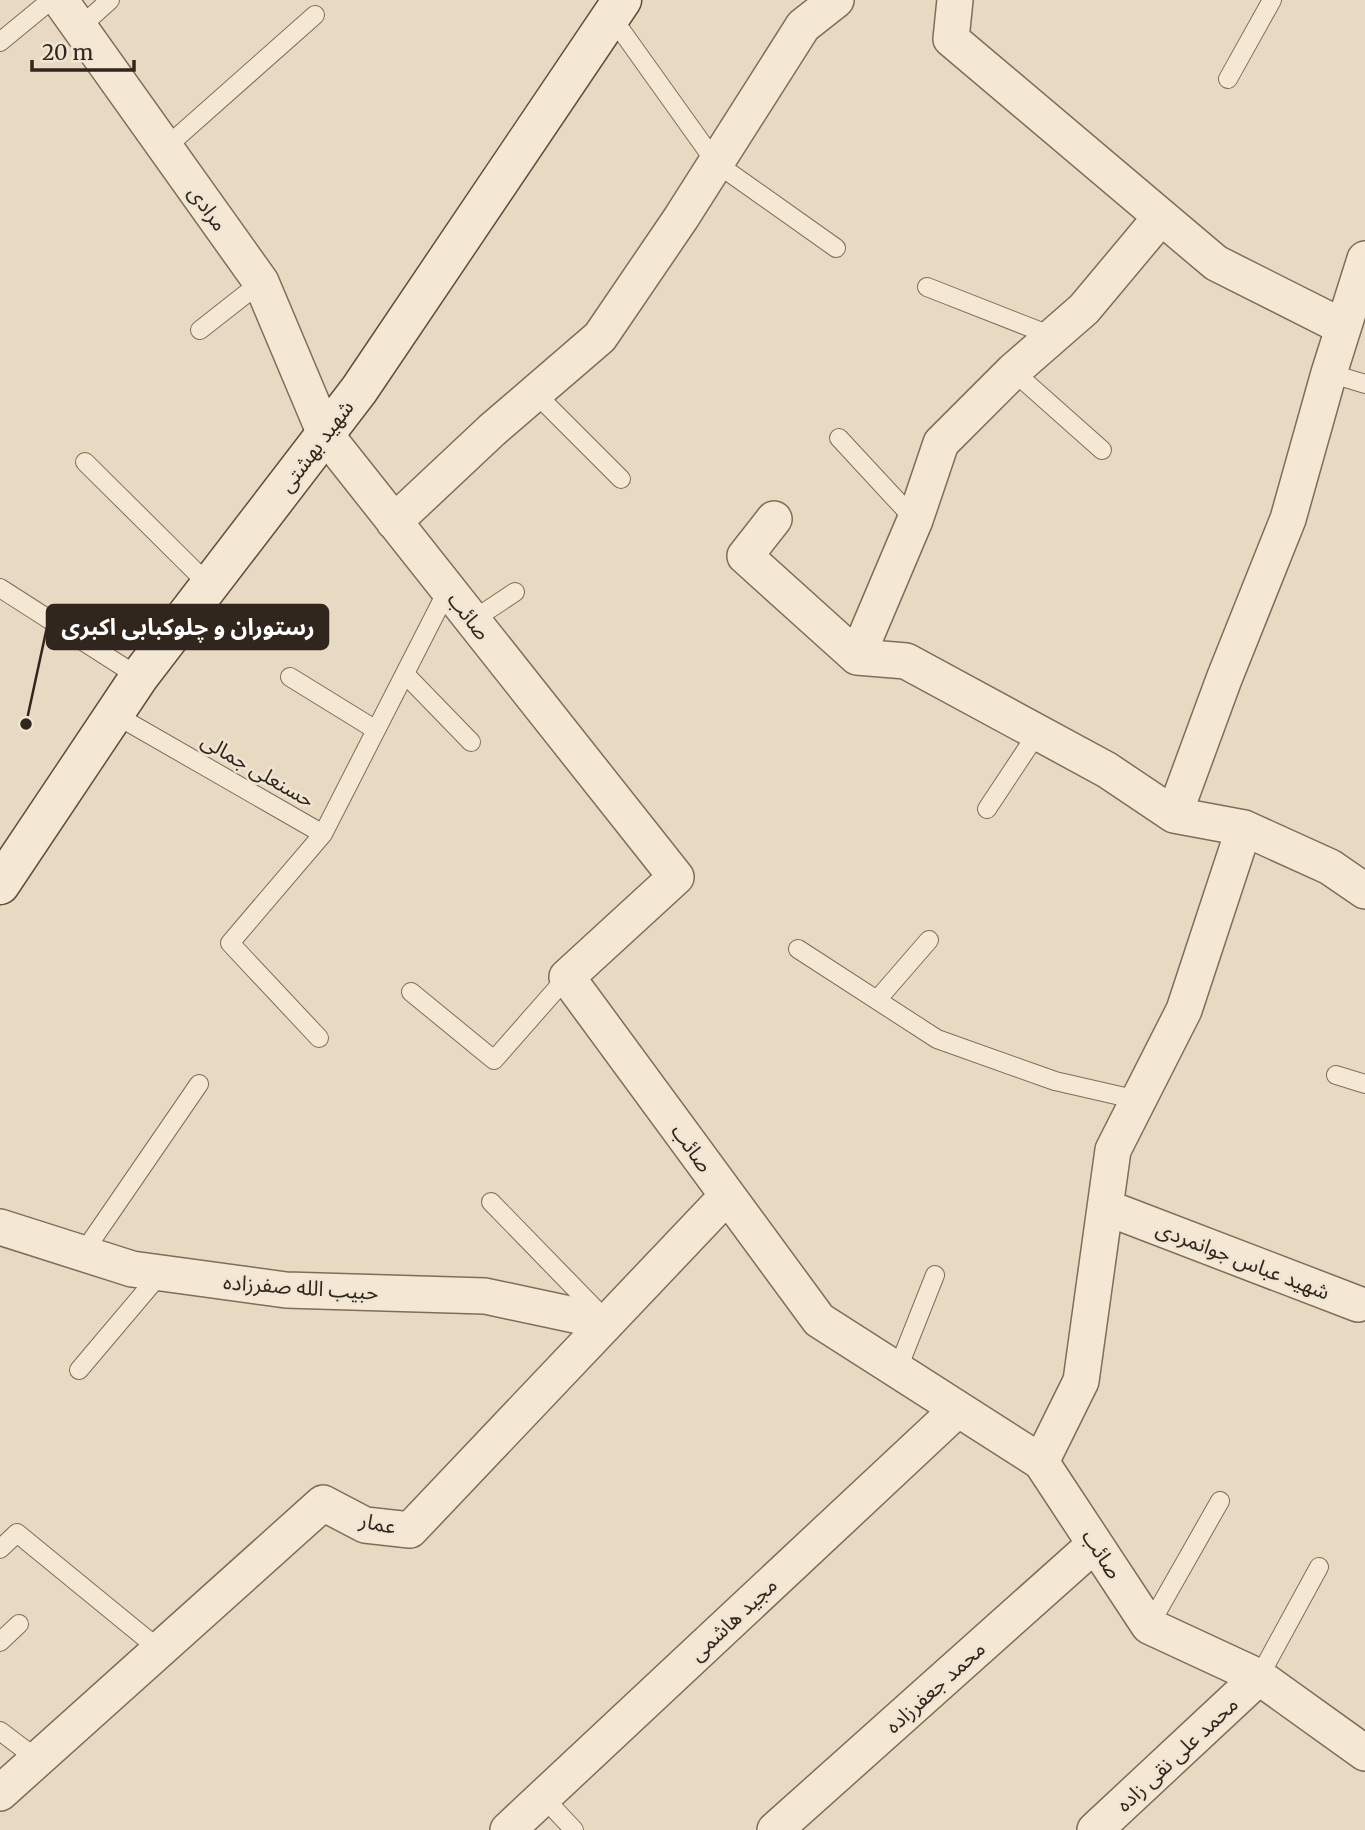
<svg xmlns="http://www.w3.org/2000/svg" width="1365" height="1830" font-family="Merriweather,'Noto Sans Arabic',serif">
	<rect width="100%" height="100%" fill="#e8d9c2"/>
	<g fill="none" stroke-linecap="round" stroke-linejoin="round">
		<g stroke="#7f6c5b" stroke-width="20">
			<path id="lane" d="M611,16L716,163L836,248
				M79,28L110,0
				M0,42L51,0
				M1228,79L1272,0
				M165,148L315,15
				M927,287L1052,336
				M200,330L261,282
				M1013,371L1102,450
				M1329,373L1365,384
				M535,393L621,479
				M839,438L915,520
				M85,462L209,585
				M0,588L139,677
				M473,620L515,592
				M405,674L471,742
				M290,677L376,730
				M114,714L323,834L230,943L319,1038
				M987,809L1038,732
				M323,834L448,589
				M798,949L937,1039L1055,1081L1138,1100
				M411,992L494,1060L567,977
				M877,1000L929,940
				M1336,1075L1365,1084
				M491,1202L601,1315
				M83,1253L199,1084
				M79,1370L161,1273
				M897,1371L935,1275
				M0,1549L17,1533L160,1650
				M1149,1626L1220,1501
				M0,1642L19,1624
				M1259,1677L1319,1567
				M0,1731L37,1759
				M543,1797L574,1830"/>
		</g>
		<g stroke="#7f6c5b" stroke-width="38">
			<path id="street" d="M60,0L261,282L325,434L676,877L567,977L819,1320L1041,1462L1149,1626L1259,1677L1365,1753
				M955,0L951,39L1216,263L1343,327
				M774,519L745,556L857,657L906,661L1107,770L1174,815L1244,828L1330,867L1365,891
				M394,522L492,430L600,337L681,218L803,26L836,0
				M857,657L915,520L941,443L1013,371L1084,309L1161,217
				M1174,815L1224,679L1288,519L1329,373L1365,259
				M1105,1207L1358,1304
				M0,1227L132,1269L286,1290L485,1296L607,1322
				M1041,1462L1081,1381L1113,1150L1184,1010L1244,828
				M0,1793L323,1503L365,1525L410,1530L727,1196
				M508,1830L958,1409
				M775,1830L1095,1544
				M1095,1830L1259,1677"/>
		</g>
		<g stroke="#614d3f" stroke-width="41">
			<path id="secondary" d="M0,885L139,677L359,390L622,0"/>
		</g>
		<use href="#lane" stroke="#f4e8d4" stroke-width="18"/>
		<use href="#street" stroke="#f4e8d4" stroke-width="35"/>
		<use href="#secondary" stroke="#f4e8d4" stroke-width="38"/>
	</g>
	<g text-anchor="middle" dominant-baseline="central" stroke-width="5" stroke-linejoin="round" paint-order="stroke">
		<g font-size="21" fill="#31261e" stroke="#f0e5d1">
			<text transform="translate(208 208) rotate(54)">مرادی</text>
			<text transform="translate(316 446) rotate(-53)">شهید بهشتی</text>
			<text transform="translate(469 616) rotate(52)">صائب</text>
			<text transform="translate(258 770) rotate(30)">حسنعلی جمالی</text>
			<text transform="translate(692 1148) rotate(54)">صائب</text>
			<text transform="translate(1243 1260) rotate(21)">شهید عباس جوانمردی</text>
			<text transform="translate(301 1287) rotate(4)">حبیب الله صفرزاده</text>
			<text transform="translate(378 1523) rotate(12)">عمار</text>
			<text transform="translate(1102 1554) rotate(57)">صائب</text>
			<text transform="translate(733 1619) rotate(-43)">مجید هاشمی</text>
			<text transform="translate(935 1687) rotate(-42)">محمد جعفرزاده</text>
			<text transform="translate(1177 1754) rotate(-43)">محمد علی نقی زاده</text>
		</g>
	</g>
	<path fill="none" stroke="#31261e" stroke-width="2.5" d="M26 724L47 627"/>
	<circle fill="#31261e" stroke="#f0e5d1" stroke-width="2.5" cx="26" cy="724" r="7"/>
	<rect fill="#31261e" stroke="#31261e" stroke-width="2.5" x="47" y="605" width="281" height="44" rx="7"/>
	<g font-size="23" text-anchor="middle" font-weight="bold" fill="#fff">
		<text x="188" y="635">رستوران و چلوکبابی اکبری</text>
	</g>
	<path d="M32 60v10h102v-10" fill="none" stroke="#31261e" stroke-width="3.5"/>
	<text x="42" y="60" font-size="21" fill="#31261e" stroke="#f0e5d1" stroke-width="5" paint-order="stroke">20 m</text>
</svg>
